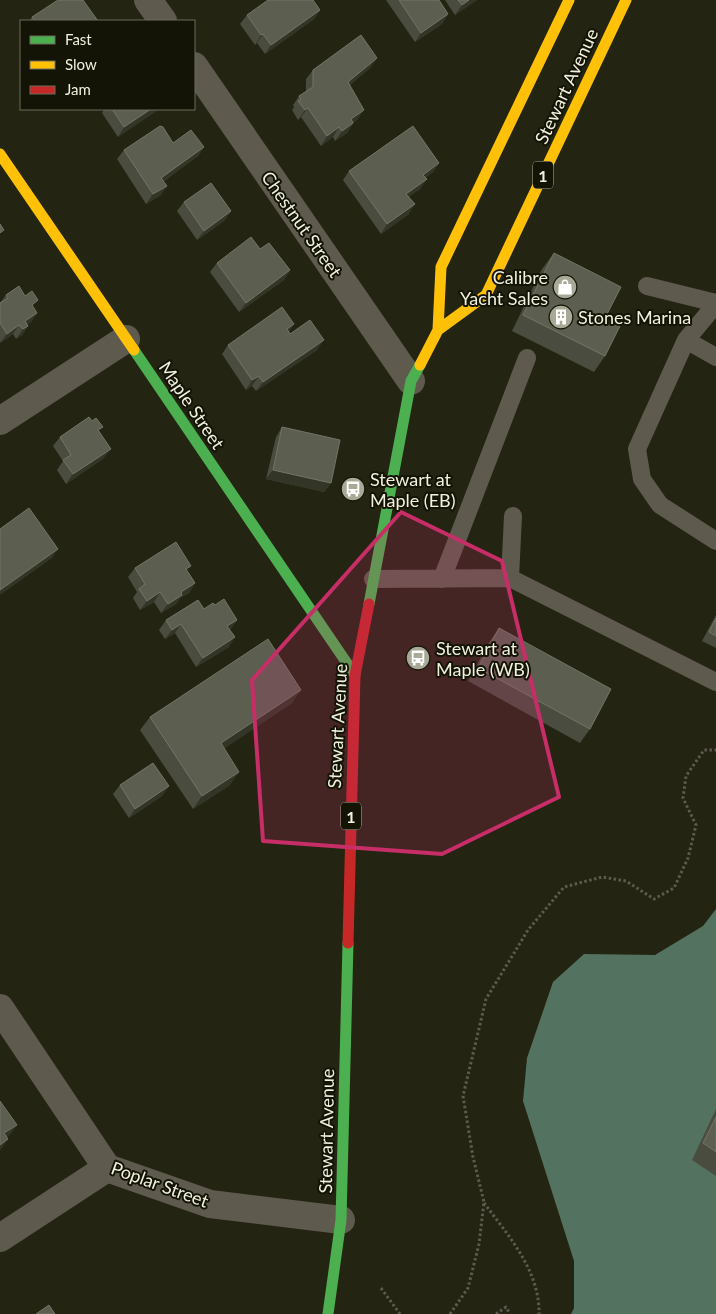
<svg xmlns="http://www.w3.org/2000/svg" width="716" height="1314" font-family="Lato,sans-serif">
	<rect width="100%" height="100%" fill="#242412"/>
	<path fill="#537360" d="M716,909V1314H571L574,1308V1261L523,1101L527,1058L553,982L584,954L655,955L703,926Z"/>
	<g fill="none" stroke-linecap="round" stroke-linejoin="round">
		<path stroke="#5e5a4f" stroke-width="3" stroke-dasharray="2.5 2.5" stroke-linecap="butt" d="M484,1203C508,1235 540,1271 539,1314
			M381,1288L400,1314
			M450,1314L468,1288L479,1244L484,1202L473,1157L463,1096L486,999L528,930L564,887L602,877L626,881L654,899L674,888L688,858L696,825L683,798L686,776L704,750H716
			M496,1314L506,1307L510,1314"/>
		<path stroke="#5f5a4e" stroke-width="18" d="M647,286L716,303
			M716,304L686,340L716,357
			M686,340L637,449L642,479L660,505L716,541
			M510,578L513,516
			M373,579L510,578L716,682
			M442,579L527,358"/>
		<path stroke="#5f5a4e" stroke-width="28" d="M148,0L163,21
			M194,66L411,381
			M0,421L126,339
			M0,1008L107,1168L210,1204L341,1220
			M0,1238L107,1168"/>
		<path stroke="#4caf50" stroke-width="11" d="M134,350L355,675
			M369,604L411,381L420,365
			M328,1314L341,1220L348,943"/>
		<path stroke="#ffc107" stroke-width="11" d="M0,154L134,350
			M438,330L486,295L626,0
			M420,365L438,330L441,267L569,0"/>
		<path stroke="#c62828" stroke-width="11" d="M348,943L355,675L369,604"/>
	</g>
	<path fill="#4a4c3f" d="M386,0H439L448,14L442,24L415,42Z
		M445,0H477L455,15Z
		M320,10L314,19L265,54L257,43L255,45L240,24L247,15Z
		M32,17L98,21H29Z
		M377,58L370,68L350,85L358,119L353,123L347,133L335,141L333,137L321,146L301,117L298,120L292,110L294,107L293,105L299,96L306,91V79L313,70Z
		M104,109H159L118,137L102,113Z
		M173,143L204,147L198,156L164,181L161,195L146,204L117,159L124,150Z
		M439,163L433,172L425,178L427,179L420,189L408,197L409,214L381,234L343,180L349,171Z
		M184,202L231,211L224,221L197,240L177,211Z
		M260,249L290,270L284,280L239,312L210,272L217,263Z
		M554,253L605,356L594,372L512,331L542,269Z
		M6,295L33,307L37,313L31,322L28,324V326L22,335L16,339L13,334L0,343V303Z
		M289,332L290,334L317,350L256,391L252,386L246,390L222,354L228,345Z
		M282,427L331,483L324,492L266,479L276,437Z
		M100,432L104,458L66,484L57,470L63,461L53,446L60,437Z
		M135,568L187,571L195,583L189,593L180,598L176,604L161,613L154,602L140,610L133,598L137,592L128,577Z
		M215,605L237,620L230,629L229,647L196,667L175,633L165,639L159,630L166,620Z
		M716,615V648L702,641Z
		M499,628L590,729L580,743L468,681L490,641Z
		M292,703L224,748L230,785L193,809L140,730L150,717Z
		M120,785L169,786L162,796L129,818L113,794Z
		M716,1109V1176L692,1160Z"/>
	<path fill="#333526" d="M469,0H477L455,15L462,5Z
		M320,10L314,19L265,54L271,45Z
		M448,14L442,24L415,42L421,33Z
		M263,34L257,43L255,45L261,35Z
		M377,58L370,68L342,92L348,82Z
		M308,108L301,117L298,120L305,110Z
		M151,109H159L118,137L124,127Z
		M364,110L358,119L344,129L351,119Z
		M353,123L347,133L335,141L342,131Z
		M339,127L333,137L321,146L327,136Z
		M204,147L198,156L155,187L161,178Z
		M439,163L433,172L417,184L423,175Z
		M427,179L420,189L399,204L406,194Z
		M167,186L161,195L146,204L153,194Z
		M415,204L409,214L381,234L387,224Z
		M231,211L224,221L197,240L204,231Z
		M290,270L284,280L239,312L246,303Z
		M37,313L31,322L22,328L25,321Z
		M294,324L288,334L287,329Z
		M19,325L13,334L0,343L7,334Z
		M28,326L22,335L16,339L23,329Z
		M324,340L317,350L256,391L263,382Z
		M259,376L252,386L246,390L252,380Z
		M111,449L104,458L66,484L73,474Z
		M273,470L331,483L324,492L266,479Z
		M58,549L52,558L0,595V590Z
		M195,583L189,593L180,598L176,604L161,613L168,604L181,592Z
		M160,592L154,602L140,610L147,601Z
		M237,620L231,629L221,635L227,626Z
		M181,624L175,633L165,639L172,630Z
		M235,637L229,647L196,667L203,658Z
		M301,690L292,703L212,757L221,743Z
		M239,772L230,785L193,809L202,796Z
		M169,786L162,796L129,818L135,809Z
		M17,1125L10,1135L0,1141L4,1133Z
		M8,1139L2,1148L0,1150V1145Z"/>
	<path fill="#5c5e50" stroke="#737566" d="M58,0H83L98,21H35L32,17Z
		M268,0H313L320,10L271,45L263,34L261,35L247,15Z
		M399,0H439L448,14L421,33Z
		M458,0H469L462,5Z
		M361,35L377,58L348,82L364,110L351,119L353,123L342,131L339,127L327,136L308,108L305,110L298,101L301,99L299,96L313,87V70Z
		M112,109H151L124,127Z
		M160,126L163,127L173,143L191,130L204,147L161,178L167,186L153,194L124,150Z
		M413,126L439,163L423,175L427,179L406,194L415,204L387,224L349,171Z
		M211,183L231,211L204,231L184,202Z
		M0,224L4,230L0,233Z
		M251,237L260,249L269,243L290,270L246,303L217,263Z
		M554,253L621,287L605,318L620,326L605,356L523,315Z
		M19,286L25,296L32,291L38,300L32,305L37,313L25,321L28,326L23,329L19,325L7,334L0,323V303L8,298L6,295Z
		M282,307L294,324L287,329L290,334L310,320L324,340L263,382L259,376L252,380L228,345Z
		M89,417L92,421L96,418L103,427L98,430L111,449L73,474L63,460L71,455L60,437Z
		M282,427L340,440L331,483L273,470Z
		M29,508L58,549L0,590V529Z
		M176,542L191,566L186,569L195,583L181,592L182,595L168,604L160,592L147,601L139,589L145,584L135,568Z
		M224,599L237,620L227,626L235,637L203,658L181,624L172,630L166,620L198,600L204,609L213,603L215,605Z
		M716,618V636L709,632Z
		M499,628L611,689L590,729L478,668Z
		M268,639L301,690L221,743L239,772L202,796L150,717Z
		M153,763L169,786L135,809L120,785Z
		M0,1101L17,1125L4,1133L8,1139L0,1145Z
		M716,1117V1152L703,1143Z
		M49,1305L55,1314H36Z"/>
	<path fill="#c72e68" fill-opacity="0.2" stroke="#c72e68" stroke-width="4" stroke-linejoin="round" d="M401,512L502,561L559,797L442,854L263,841L252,680Z"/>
	<defs>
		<g id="shop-disc" transform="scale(1.25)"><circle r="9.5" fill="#a9a997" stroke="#131306"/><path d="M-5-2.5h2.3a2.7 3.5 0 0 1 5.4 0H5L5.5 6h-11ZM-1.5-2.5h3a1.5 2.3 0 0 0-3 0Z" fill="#fff"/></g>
		<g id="building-disc" transform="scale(1.25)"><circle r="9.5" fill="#a9a997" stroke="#131306"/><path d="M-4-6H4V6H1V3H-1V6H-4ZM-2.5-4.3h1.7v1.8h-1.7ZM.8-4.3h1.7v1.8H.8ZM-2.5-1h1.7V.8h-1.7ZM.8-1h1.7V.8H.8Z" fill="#fff"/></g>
		<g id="bus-disc" transform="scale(1.25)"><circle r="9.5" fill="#a9a997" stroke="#131306"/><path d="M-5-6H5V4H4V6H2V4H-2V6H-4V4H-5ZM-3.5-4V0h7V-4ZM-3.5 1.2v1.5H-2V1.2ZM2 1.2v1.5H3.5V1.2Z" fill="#fff"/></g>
	</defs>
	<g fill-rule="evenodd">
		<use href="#shop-disc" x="565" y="287"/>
		<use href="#building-disc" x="561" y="317"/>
		<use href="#bus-disc" x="353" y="489"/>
		<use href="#bus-disc" x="418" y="658"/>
	</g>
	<g text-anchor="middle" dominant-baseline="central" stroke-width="4" stroke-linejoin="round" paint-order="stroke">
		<g fill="#131306" stroke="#aeae9d" stroke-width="1">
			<rect x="533" y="161.5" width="20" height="27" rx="4"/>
			<rect x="341" y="802.5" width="20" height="27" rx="4"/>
		</g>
		<g font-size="16" font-weight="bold" fill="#f1f1de">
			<text x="543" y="175">1</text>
			<text x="351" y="816">1</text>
		</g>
		<g font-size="18" fill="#f1f1de" stroke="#131306">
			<text transform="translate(566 86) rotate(-65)">Stewart Avenue</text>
			<text transform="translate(302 224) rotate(55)">Chestnut Street</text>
			<text transform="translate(192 405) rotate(56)">Maple Street</text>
			<text transform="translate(337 726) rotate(-87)">Stewart Avenue</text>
			<text transform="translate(326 1131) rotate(-89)">Stewart Avenue</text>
			<text transform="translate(160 1184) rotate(20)">Poplar Street</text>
		</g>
		<g font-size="18" fill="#f1f1de" stroke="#131306" text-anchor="start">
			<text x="548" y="277" text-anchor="end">Calibre<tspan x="548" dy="21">Yacht Sales</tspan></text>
			<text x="578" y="317">Stones Marina</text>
			<text x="370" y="479">Stewart at<tspan x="370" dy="21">Maple (EB)</tspan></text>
			<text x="436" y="648">Stewart at<tspan x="436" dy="21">Maple (WB)</tspan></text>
		</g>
	</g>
	<rect x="20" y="20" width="175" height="90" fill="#131306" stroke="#6c6c5c"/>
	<rect x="30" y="36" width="25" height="8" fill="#4caf50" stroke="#6c6c5c"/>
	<text x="65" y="45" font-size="15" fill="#f1f1de">Fast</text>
	<rect x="30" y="61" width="25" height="8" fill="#ffc107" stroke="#6c6c5c"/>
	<text x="65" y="70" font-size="15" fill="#f1f1de">Slow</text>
	<rect x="30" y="86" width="25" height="8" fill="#c62828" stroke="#6c6c5c"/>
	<text x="65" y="95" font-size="15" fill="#f1f1de">Jam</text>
</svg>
